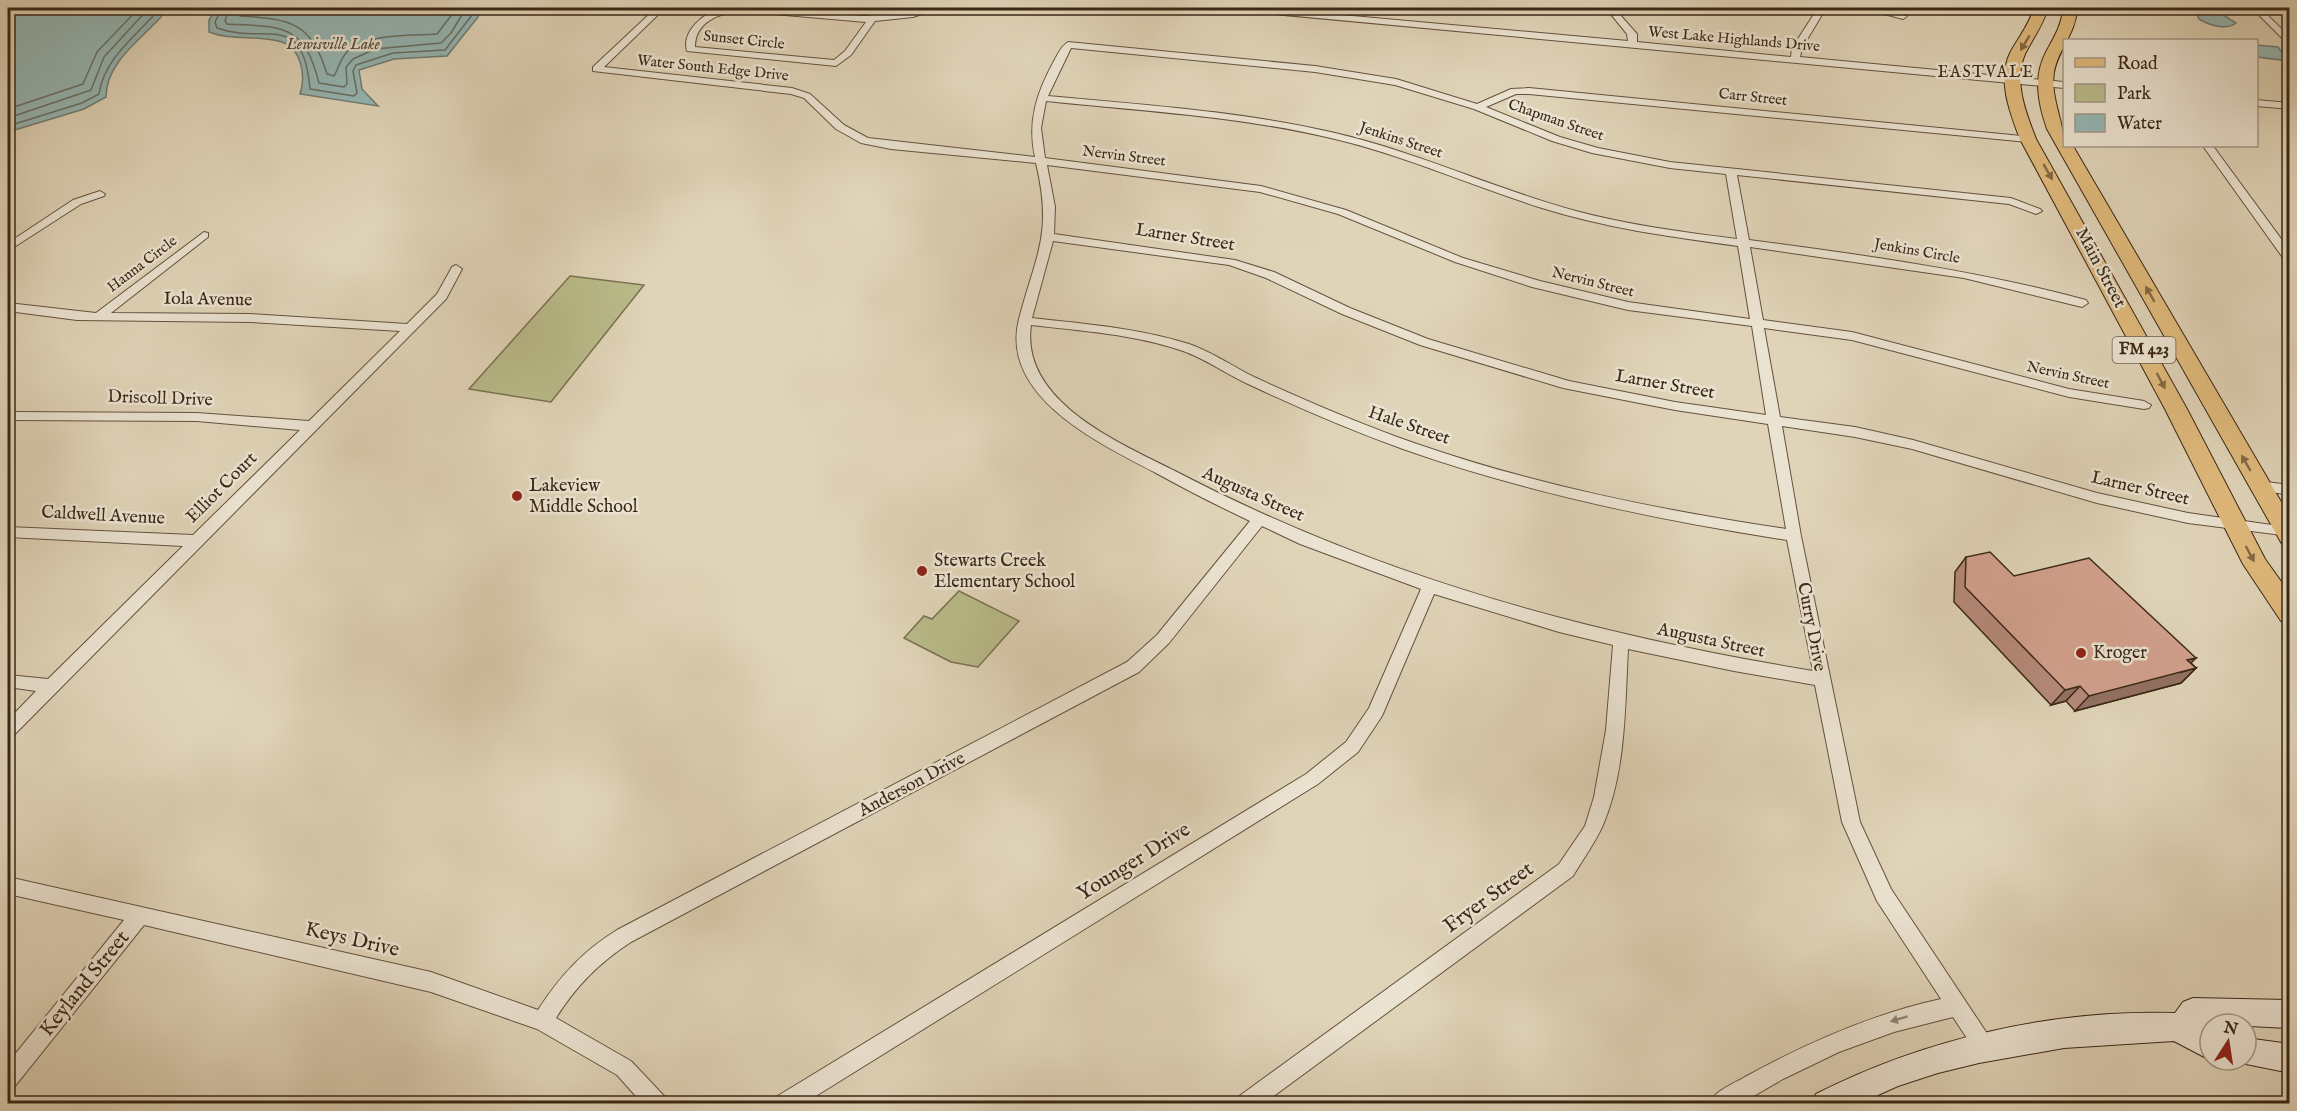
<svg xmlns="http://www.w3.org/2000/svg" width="2297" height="1111" font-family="'IM FELL English',serif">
	<rect width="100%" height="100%" fill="#e0d4b8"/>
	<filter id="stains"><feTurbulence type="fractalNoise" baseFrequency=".00333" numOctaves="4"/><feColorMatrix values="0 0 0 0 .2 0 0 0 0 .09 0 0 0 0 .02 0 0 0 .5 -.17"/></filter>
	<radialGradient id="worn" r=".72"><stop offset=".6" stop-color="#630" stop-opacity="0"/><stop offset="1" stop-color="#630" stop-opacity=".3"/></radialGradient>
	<path fill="#babb8a" stroke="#7a7150" stroke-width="1.5" d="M570,276L644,285L551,402L469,389Z
		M959,591L1019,621L978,667L951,662L904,638L924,616L932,619Z"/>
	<path fill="#95b7b5" stroke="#717d75" stroke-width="1.5" d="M8,8H162L161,17C139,41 106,63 106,97L84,109L8,132Z
		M217,8H479L478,17L447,56L394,59L359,70L362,89L378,106L300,94C306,76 302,46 278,41C255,35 232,41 209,32V20Z
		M2199,13L2222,14L2236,23C2226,31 2209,25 2199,19L2197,14Z
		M2256,45L2278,47L2289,61L2257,57Z"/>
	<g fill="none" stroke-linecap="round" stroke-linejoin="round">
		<path stroke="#686f66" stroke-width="1.5" d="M222,8L215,22L217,28C266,46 303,8 310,89L354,96L357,93L353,71L356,65L393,53L445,50L472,15L473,8
			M229,8L225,21L227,24C282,27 304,23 319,83L344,87L347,84L346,67L353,59L375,49L441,43L451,33L466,8
			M238,8L240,16C291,19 311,22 327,74L334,76C339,68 340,58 348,51C370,33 410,36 437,34L457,8
			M8,109L83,84L97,52L139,8
			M8,118L91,90L104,57L149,8
			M8,126L82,103L99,94C104,60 132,39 154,15L156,8"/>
		<g stroke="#64523e" stroke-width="2">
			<path id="street" d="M656,8H665L604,67L792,88L810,94L844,125L868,138L1035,157C1027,121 1037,92 1054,61C1058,54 1061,46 1068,42L1315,66L1396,79L1477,104L1511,89L1529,88L2032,137L2033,139L2028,142L1529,94H1516L1486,107L1560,137L1598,148L1670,162L2011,198L2040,209L2042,211L2036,214L2009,204L1737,175L1749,240C1863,255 1975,270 2086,300L2088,303L2082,307L1964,278L1750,247L1763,320L1852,332L2069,389L2144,401L2151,405L2149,408L2144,409L2069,397L1852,340L1764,328L1780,417L1855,427L1913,440L2097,493L2188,513L2286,527L2290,528V536L2188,523L2097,503L1912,449L1855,437L1782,426L1801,536L1860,822L1891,889L1992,1041L1995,1048L1992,1055L1985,1058L1978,1055L1953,1017L1894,1032L1839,1052L1783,1079L1740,1104H1709C1714,1091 1733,1084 1745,1077C1807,1043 1872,1014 1941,999L1877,901L1842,822L1815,685L1734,671L1628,649C1625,706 1626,771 1603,825C1595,843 1583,859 1573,876L1263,1104H1235L1238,1097L1559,864L1585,826L1594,797L1606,730L1613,645L1559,632L1434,594L1382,716L1358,752L1318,784L803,1104H773L776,1097L1306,774L1346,742L1369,708L1421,589L1300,544L1262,526L1169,643L1139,672L631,942C599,963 576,986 556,1018L631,1061L665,1097L668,1104H643L617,1075L537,1029L431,992L144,925L15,1086L8,1089V1063L124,920L8,894V877L431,972L538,1010C560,976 583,951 617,930L1127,662L1157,635L1250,521C1218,506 1187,490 1156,473C1101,444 999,397 1019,319C1036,254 1053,234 1036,163L891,149L861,143L836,129L804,98L791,94L593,71V67ZM1071,48L1315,72L1395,85L1474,109L1552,141L1592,153L1670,168L1726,174L1737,239C1683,232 1628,225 1576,211C1494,189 1418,152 1335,133C1241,111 1144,105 1048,96ZM1046,101C1142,111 1240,116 1335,139C1406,156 1472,186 1542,208C1605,228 1672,237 1738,246L1750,319L1628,302L1540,281L1463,258L1346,210L1261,186L1045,158L1041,128ZM1047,165L1260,192L1338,214L1455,262L1532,287L1628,310L1752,326L1766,415L1675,402L1569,381L1428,339L1350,308L1274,272L1235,260L1054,234L1055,207ZM1053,241L1229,265L1266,278L1342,314L1420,345L1563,388L1675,410L1768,424L1786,529C1659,510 1535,485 1414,443C1360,424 1306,401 1254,377C1232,366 1212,352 1189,344C1138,328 1085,324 1032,318ZM1031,325C1082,331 1134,334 1183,351C1206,359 1226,374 1248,384C1299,408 1350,430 1403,449C1528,493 1657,520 1787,540L1813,671C1585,633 1378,577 1173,470C1118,442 1020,401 1031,325Z
				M722,8H762L865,16L940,8L913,17L875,21L851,55L836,66L687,51C681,31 705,12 722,8ZM740,11L866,22L845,51L834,60L695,47C695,22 719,13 740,11Z
				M1238,8H1265L1628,41L1627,34L1606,8H1614L1637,34V42L1791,57L1792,48L1818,8H1826L1802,48L1800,57L2064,82V88L1242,11Z
				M1862,8H1876L1907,16L1903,19Z
				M2252,8H2260L2290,37V46Z
				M2256,100L2290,103V109L2256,106Z
				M2203,146H2213L2290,251V263L2286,262Z
				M100,191L105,194L104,196L81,204L8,251V243L73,200Z
				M204,232L208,233V237L111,313L250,314L407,324L437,294L452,267L456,265L462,269L446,299L14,735L8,737V720L36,691L8,687V675L48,679L183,546L8,537V527L193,535L300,430L197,421L8,420V412L197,413L309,421L400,331L250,322L77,320L8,311V303L96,313Z
				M2259,481L2290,485V495L2254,489L2252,486Z"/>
		</g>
		<g stroke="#3a2716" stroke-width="2">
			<path id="secondary" d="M2193,998L2290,1000V1028L2210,1024L2205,1026L2210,1029V1060L2174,1041L2064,1048L1979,1063L1938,1073L1898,1086L1858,1104H1811L1816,1094C1924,1039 2053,1009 2175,1013L2183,1002Z
				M2246,1038L2290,1044V1073L2236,1062L2235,1060H2246Z"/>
		</g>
		<g stroke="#3a2716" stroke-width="2">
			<path id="primary" d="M2034,8H2048C2043,25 2033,38 2025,54C2013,81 2026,113 2036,139L2187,409L2265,559L2290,594V623L2281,621L2243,564L2165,409L2020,139C2010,113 1997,80 2010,53C2018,38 2029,25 2034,8Z
				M2063,8H2077C2076,34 2059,47 2054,72C2050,98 2064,120 2064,146H2073L2290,517V546L2282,544L2047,129C2038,103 2033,77 2046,52C2054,37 2062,25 2063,8Z"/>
		</g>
		<use href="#street" fill="#ebe3d1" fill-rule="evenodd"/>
		<use href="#secondary" fill="#ebe3d1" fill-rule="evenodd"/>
		<use href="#primary" fill="#e0ba7c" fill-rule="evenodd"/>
	</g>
	<path fill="#b58a7a" stroke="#3a2716" stroke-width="1.5" d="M1966,557L2014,576L2191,663L2196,668L2181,683L2075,711L2066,701L2051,705L1954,602L1955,572Z"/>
	<path fill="#937163" stroke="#3a2716" stroke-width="1.5" d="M2196,658L2182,672L2196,668L2181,683L2075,711L2089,696L2187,660Z
		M2080,686L2066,701L2051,705L2065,690Z"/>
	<path fill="#d2a18e" stroke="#3a2716" stroke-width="1.5" d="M1990,552L2014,576L2089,558L2196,658L2187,660L2196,668L2089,696L2080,686L2065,690L1965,587L1966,557Z"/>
	<defs><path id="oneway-solid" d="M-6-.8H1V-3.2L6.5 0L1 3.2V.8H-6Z" transform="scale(1.5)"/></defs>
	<g fill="#856944">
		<use href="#oneway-solid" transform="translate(2025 43) rotate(121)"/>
		<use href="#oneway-solid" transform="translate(2048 172) rotate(60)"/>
		<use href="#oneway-solid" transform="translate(2150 294) rotate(-120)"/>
		<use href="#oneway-solid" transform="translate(2161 381) rotate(62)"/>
		<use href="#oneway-solid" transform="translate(2246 463) rotate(-120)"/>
		<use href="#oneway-solid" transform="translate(2250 554) rotate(62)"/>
	</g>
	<use fill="#928574" href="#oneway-solid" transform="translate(1899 1019) rotate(163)"/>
	<g fill="#8f2418" stroke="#ebe3d1" stroke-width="2">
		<circle cx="517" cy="496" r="6"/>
		<circle cx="922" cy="571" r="6"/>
		<circle cx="2081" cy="653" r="6"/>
	</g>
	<g text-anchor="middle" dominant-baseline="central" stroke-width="5" stroke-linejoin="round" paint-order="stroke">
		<g font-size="15" fill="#3a2716" stroke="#ebe3d1">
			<text transform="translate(1734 39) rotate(5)">West Lake Highlands Drive</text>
			<text transform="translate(744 40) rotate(6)">Sunset Circle</text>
			<text transform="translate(713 68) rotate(6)">Water South Edge Drive</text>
			<text transform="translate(1753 97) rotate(6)">Carr Street</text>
			<text transform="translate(1556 120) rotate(19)">Chapman Street</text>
			<text transform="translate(1401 140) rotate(18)">Jenkins Street</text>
			<text transform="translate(1124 156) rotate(7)">Nervin Street</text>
			<text transform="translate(1917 251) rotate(10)">Jenkins Circle</text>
			<text transform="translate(142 264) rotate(-37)">Hanna Circle</text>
			<text transform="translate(1593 282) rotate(14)">Nervin Street</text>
			<text transform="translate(2068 375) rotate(12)">Nervin Street</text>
		</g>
		<g font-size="16" font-style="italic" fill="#514b3e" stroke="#ebe3d1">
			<text x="333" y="45">Lewisville Lake</text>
		</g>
		<g font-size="16" letter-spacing="1.5" fill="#3a2716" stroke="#ebe3d1">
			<text x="1986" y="73">EASTVALE</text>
		</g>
		<rect fill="#ebe3d1" stroke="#6f5f4e" stroke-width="1.5" x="2112.5" y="337" width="63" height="26" rx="4.5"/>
		<g font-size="16" font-weight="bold" fill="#3a2716">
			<text x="2144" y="350">FM 423</text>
		</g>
		<g font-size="18" fill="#3a2716" stroke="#ebe3d1">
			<text transform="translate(1185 238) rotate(9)">Larner Street</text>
			<text transform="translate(2100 268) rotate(62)">Main Street</text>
			<text transform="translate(208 300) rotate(1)">Iola Avenue</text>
			<text transform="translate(1665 385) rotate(10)">Larner Street</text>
			<text transform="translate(160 399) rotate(2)">Driscoll Drive</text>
			<text transform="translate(1409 426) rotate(19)">Hale Street</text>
			<text transform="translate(222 488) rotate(-45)">Elliot Court</text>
			<text transform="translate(2140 489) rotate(13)">Larner Street</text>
			<text transform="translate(1253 495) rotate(24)">Augusta Street</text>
			<text transform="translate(103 516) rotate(3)">Caldwell Avenue</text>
			<text transform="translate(1811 627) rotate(79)">Curry Drive</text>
			<text transform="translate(1711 641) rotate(12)">Augusta Street</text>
			<text transform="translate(912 785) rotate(-28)">Anderson Drive</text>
		</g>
		<g font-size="18" fill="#3a2716" stroke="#ebe3d1" text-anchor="start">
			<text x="529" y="486">Lakeview<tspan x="529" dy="21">Middle School</tspan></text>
			<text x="934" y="561">Stewarts Creek<tspan x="934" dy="21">Elementary School</tspan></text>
			<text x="2093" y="653">Kroger</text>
		</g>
		<g font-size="21" fill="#3a2716" stroke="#ebe3d1">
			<text transform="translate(1134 862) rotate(-32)">Younger Drive</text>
			<text transform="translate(1489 898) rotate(-36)">Fryer Street</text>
			<text transform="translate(352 940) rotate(13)">Keys Drive</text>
			<text transform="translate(85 984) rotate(-51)">Keyland Street</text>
		</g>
	</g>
	<rect width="2297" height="1111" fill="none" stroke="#e0d4b8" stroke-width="30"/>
	<rect x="9" y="9" width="2279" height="1093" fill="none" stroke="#3a2716" stroke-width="3"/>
	<rect x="15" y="15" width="2267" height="1081" fill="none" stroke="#3a2716" stroke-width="1.5"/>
	<rect x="2063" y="39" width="195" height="108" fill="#ebe3d1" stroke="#a49886" stroke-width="1.5"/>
	<rect x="2075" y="58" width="30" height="9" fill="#e0ba7c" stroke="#a49886" stroke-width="1.5"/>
	<text x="2117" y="69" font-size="18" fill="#3a2716">Road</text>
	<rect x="2075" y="84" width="30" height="18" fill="#babb8a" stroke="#a49886" stroke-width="1.5"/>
	<text x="2117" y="99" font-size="18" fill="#3a2716">Park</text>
	<rect x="2075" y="114" width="30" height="18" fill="#95b7b5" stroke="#a49886" stroke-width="1.5"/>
	<text x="2117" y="129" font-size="18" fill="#3a2716">Water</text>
	<g transform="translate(2228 1042) rotate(12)"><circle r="28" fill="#ebe3d1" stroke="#a49886" stroke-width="1.5"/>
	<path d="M0-4.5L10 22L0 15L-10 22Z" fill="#8f2418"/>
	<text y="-9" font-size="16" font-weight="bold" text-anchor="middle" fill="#3a2716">N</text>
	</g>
	<rect width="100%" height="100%" filter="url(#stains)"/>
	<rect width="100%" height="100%" fill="url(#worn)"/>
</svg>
